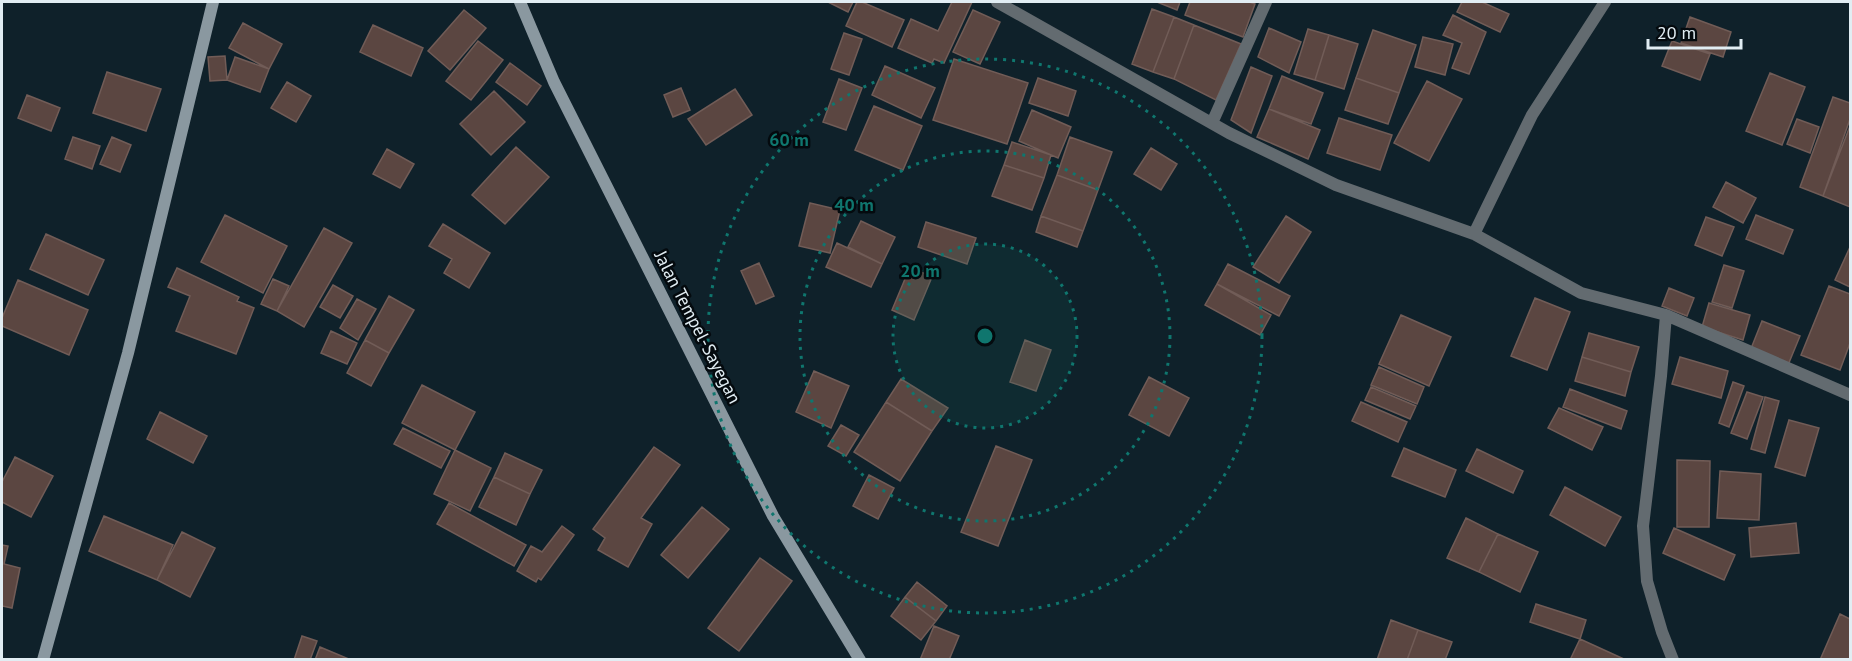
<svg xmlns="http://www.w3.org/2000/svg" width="1852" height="661" font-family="'PT Sans',sans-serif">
	<rect width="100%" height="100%" fill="#0f212a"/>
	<path fill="#5b4641" stroke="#715c57" stroke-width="1.5" d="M828,2H853L848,12Z
		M857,2H862L904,20L892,47L846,26Z
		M952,2H972L944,63L934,59L932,63L898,48L911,19L938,31Z
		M1157,2H1180L1177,10Z
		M1190,2H1249L1255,4L1243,37L1185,15Z
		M1462,2H1482L1509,14L1500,32L1457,12Z
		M1152,9L1174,17L1153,72L1132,64Z
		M464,10L486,28L450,70L428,51Z
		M973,10L1000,22L980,64L953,52Z
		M1453,15L1486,32L1469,74L1452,68L1462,43L1443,35Z
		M1174,17L1194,25L1174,79L1153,72Z
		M1690,17L1731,32L1723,57L1681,43Z
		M243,23L282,44L269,69L229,48Z
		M373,25L423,48L411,76L360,52Z
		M1194,25L1241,44L1216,100L1174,79Z
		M1269,28L1301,42L1289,73L1258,57Z
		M1308,29L1329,35L1315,80L1294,74Z
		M1373,30L1416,45L1399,93L1356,78Z
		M844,33L862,39L849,75L831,69Z
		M1329,35L1358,44L1344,89L1315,80Z
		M1423,37L1453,44L1445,75L1415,67Z
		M478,41L503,60L471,100L446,81Z
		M1672,41L1710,54L1700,80L1662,66Z
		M225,56L227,80L210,81L208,57Z
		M235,57L269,69L260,92L227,80Z
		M954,59L1028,83L1007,144L933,120Z
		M510,63L541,86L527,105L496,82Z
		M885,66L935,88L921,118L872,95Z
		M1251,67L1272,76L1251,133L1231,120Z
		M107,72L161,89L146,131L93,113Z
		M1770,73L1805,87L1782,145L1746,131Z
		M1282,76L1323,93L1311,124L1269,109Z
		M1038,78L1076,91L1068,116L1029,103Z
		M1356,78L1399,93L1388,124L1345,110Z
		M839,79L862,88L846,130L823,122Z
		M1427,81L1462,99L1429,161L1394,143Z
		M287,82L311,96L296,122L271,108Z
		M681,88L690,110L673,117L664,95Z
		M735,89L752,115L706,145L688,119Z
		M494,91L525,122L491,155L460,124Z
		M27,95L60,108L51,131L18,118Z
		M1833,97L1850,103V119L1823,196L1800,187Z
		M874,106L922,126L903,170L855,150Z
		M1269,109L1320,130L1308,159L1257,137Z
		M1032,110L1071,127L1058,158L1019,141Z
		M1339,118L1392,135L1380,170L1327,153Z
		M1797,119L1819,127L1810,153L1787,144Z
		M1850,126V207L1823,196Z
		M73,137L100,146L92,169L65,159Z
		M112,137L131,145L120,172L100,164Z
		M1070,137L1112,152L1098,190L1057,175Z
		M1012,142L1051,155L1044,178L1004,165Z
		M516,147L549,177L505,224L472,195Z
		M1151,148L1177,164L1161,190L1134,174Z
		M387,149L414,164L400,188L373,174Z
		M1004,165L1044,178L1032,210L992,196Z
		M1057,175L1098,190L1083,231L1041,216Z
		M1726,182L1756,198L1743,223L1713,207Z
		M810,203L840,210L830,253L799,246Z
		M225,215L287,246L263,293L201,262Z
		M1756,215L1793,230L1783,254L1746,239Z
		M1041,216L1083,231L1077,247L1036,232Z
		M1286,216L1311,232L1279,283L1253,267Z
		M1706,217L1734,227L1722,256L1695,245Z
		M861,221L895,237L882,264L848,247Z
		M926,222L976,238L967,264L918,247Z
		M443,224L490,253L469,288L444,273L452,259L429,246Z
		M324,228L352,243L304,327L277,311Z
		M46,234L104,260L88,295L30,269Z
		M837,243L882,264L871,287L826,267Z
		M1850,247V287L1835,280Z
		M759,263L774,296L756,304L741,271Z
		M1228,264L1290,296L1279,316L1217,284Z
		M1724,265L1744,271L1732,308L1712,302Z
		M910,267L932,277L914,320L892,310Z
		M177,268L239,297L237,301L254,308L236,354L176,331L190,296L168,287Z
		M273,279L289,286L277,311L261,304Z
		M18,280L88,310L69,355L2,326V318Z
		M1217,284L1271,315L1260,335L1205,305Z
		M333,285L353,296L340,318L320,307Z
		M1829,286L1850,294V343L1840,370L1801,355Z
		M1669,288L1694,298L1687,316L1662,306Z
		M389,296L414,310L389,353L365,340Z
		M1535,298L1570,312L1547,370L1511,356Z
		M357,299L376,309L358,340L340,328Z
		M1709,303L1750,315L1743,340L1702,327Z
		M1401,315L1451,337L1429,386L1379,364Z
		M1762,321L1800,336L1788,365L1750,351Z
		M331,331L357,343L347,364L321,353Z
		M1589,333L1639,347L1631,372L1582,357Z
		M365,340L389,353L371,386L347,373Z
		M1025,340L1051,350L1036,391L1010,382Z
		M1582,357L1631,372L1625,396L1575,381Z
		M1680,357L1728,371L1721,398L1672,384Z
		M1379,367L1424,387L1417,404L1371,385Z
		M814,371L849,386L831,428L796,412Z
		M1149,377L1189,398L1169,436L1129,415Z
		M901,379L948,408L932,431L886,402Z
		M1733,382L1744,386L1729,427L1719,423Z
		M422,385L475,412L455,450L402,423Z
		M1371,387L1416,406L1410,419L1365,400Z
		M1570,389L1627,411L1621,429L1563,407Z
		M1747,392L1763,397L1747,439L1731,433Z
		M1765,397L1779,401L1765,453L1751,449Z
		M886,402L932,431L900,481L854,452Z
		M1361,402L1407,422L1398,442L1352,421Z
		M1559,408L1603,427L1592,450L1548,428Z
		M160,412L207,436L193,463L147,439Z
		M1789,420L1819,428L1805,476L1775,467Z
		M841,425L859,435L846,456L828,446Z
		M403,428L450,451L441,468L394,444Z
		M996,446L1032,460L998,546L961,532Z
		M654,447L680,465L641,518L652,524L628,567L598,550L605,538L593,529Z
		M1404,448L1456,470L1445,497L1392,476Z
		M1477,449L1523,471L1513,493L1466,471Z
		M455,450L491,468L470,511L434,494Z
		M505,453L542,470L530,494L494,477Z
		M15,457L53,476L31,517L2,502V482Z
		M1677,460L1710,461L1709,527H1677Z
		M1720,471L1761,474L1759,520L1717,518Z
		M869,475L894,488L878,519L853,506Z
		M494,477L530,494L516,525L479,507Z
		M1565,487L1621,517L1605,546L1550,515Z
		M449,503L526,545L514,566L437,524Z
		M702,507L729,529L688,578L661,555Z
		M104,516L173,545L157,580L89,551Z
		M1466,518L1498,534L1479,572L1447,558Z
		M1796,523L1799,553L1751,557L1749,528Z
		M562,526L574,535L541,580L538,578L536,582L517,571L531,546L542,552Z
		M1674,528L1735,555L1724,580L1663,553Z
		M182,532L215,548L190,597L157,580Z
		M1498,534L1538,552L1520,592L1479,572Z
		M2,545L8,546L4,564L20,568L12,608L2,606Z
		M760,558L792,581L739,651L708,628Z
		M917,582L947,606L936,621L905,597Z
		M905,597L936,621L921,640L891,616Z
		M1536,604L1586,620L1580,639L1530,622Z
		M1840,614L1850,619V660H1820Z
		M1391,620L1418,630L1407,660H1377Z
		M934,626L959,636L949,660H920Z
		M1418,630L1452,642L1445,660H1407Z
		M302,636L317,641L310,660H294Z
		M1580,639L1626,660H1570Z
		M320,647L351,660H315Z"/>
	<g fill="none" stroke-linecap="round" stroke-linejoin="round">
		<path stroke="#636b70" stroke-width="12" d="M997,2L1229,133L1336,185L1474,234
			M1605,2L1532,115L1474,234L1581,293L1666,315L1661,376L1643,526L1647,581L1662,632L1673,660
			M1212,123L1266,2
			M1666,315L1850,395"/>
		<path stroke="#8a98a0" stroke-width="12" d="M520,2L554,82L773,516L860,660
			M43,660L128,353L213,2"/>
	</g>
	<circle cx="985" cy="336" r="92" fill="#0f766e" fill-opacity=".12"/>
	<g fill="none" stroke="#0f766e" stroke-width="3" stroke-dasharray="3 6">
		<circle cx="985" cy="336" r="92"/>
		<circle cx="985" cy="336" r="185"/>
		<circle cx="985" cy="336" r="277"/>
	</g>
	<g text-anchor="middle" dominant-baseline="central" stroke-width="5" stroke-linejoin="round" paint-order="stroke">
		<g font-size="18" fill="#e1edf3" stroke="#040a0e">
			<text transform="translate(698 327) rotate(63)">Jalan Tempel-Sayegan</text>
		</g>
	</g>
	<circle cx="985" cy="336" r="9" fill="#0f766e" stroke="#040a0e" stroke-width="3"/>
	<g font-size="18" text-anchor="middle" font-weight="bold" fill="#0f766e" stroke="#040a0e" stroke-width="5" stroke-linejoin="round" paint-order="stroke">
		<text x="789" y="146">60 m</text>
		<text x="854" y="211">40 m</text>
		<text x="920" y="277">20 m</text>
	</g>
	<rect width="1852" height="661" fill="none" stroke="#e1edf3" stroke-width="6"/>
	<path d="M1648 39v9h93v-9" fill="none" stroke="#e1edf3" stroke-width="3"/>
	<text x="1657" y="39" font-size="18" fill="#e1edf3" stroke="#040a0e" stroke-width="4.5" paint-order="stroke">20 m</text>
</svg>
